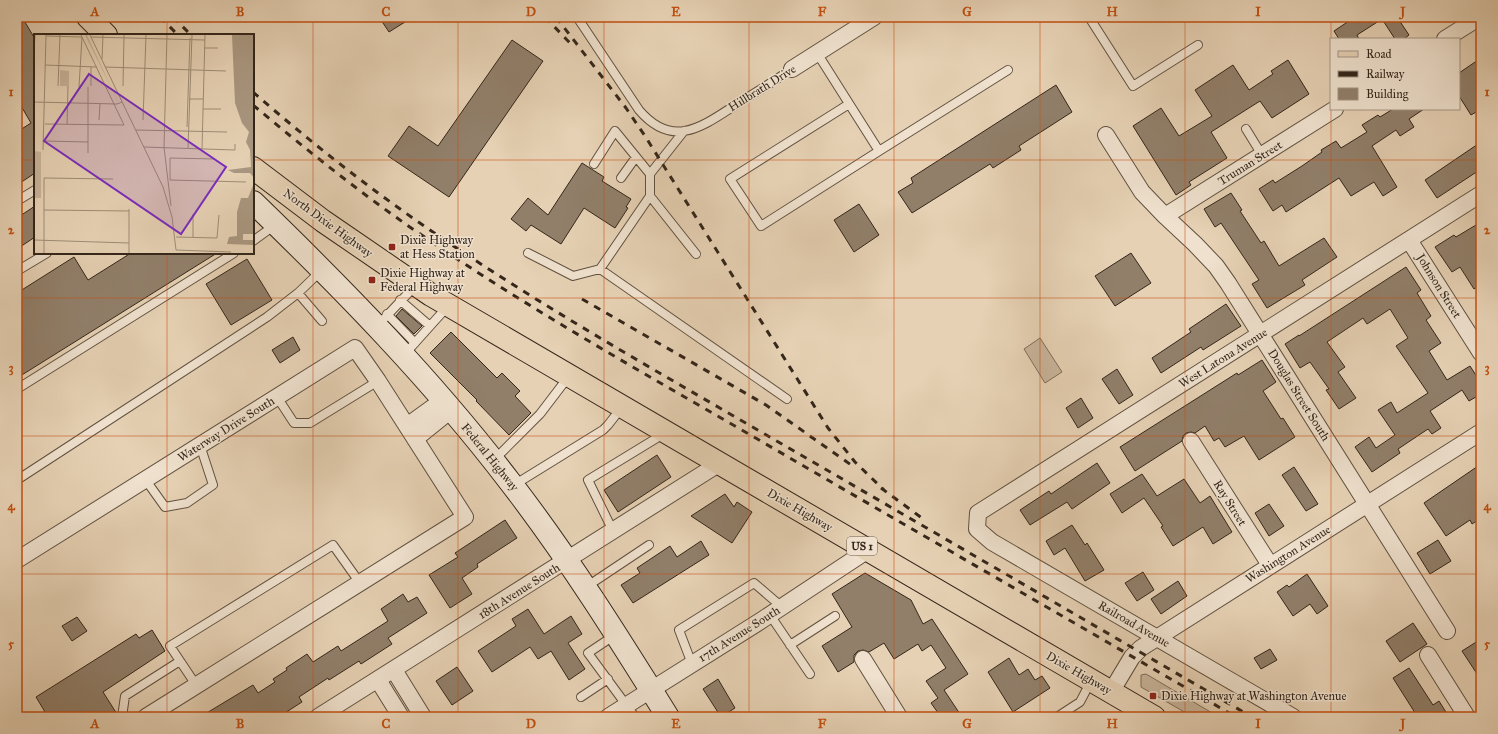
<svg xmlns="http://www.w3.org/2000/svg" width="1498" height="734" font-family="'IM FELL Great Primer',serif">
	<rect width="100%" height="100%" fill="#e6d1b4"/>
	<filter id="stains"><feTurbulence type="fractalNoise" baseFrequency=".005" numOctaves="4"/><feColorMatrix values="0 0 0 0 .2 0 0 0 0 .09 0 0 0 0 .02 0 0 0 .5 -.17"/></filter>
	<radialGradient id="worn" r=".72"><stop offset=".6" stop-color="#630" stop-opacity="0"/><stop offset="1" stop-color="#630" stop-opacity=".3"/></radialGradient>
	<path fill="#c8b49a" stroke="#7e6d5a" d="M1040,338L1062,372L1045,383L1024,349Z
		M1146,674L1219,717H1193L1141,687V675Z"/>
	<path fill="#917f6a" stroke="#34261a" d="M17,17H22L35,39V173L17,185V132L31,123L17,99Z
		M379,17H413L389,32Z
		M1355,17H1397L1409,35L1404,39H1395L1382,19L1357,35L1359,39H1339L1334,31Z
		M512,40L543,61L449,197L388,156L409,126L438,146Z
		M1481,58V109L1471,115L1459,96V73Z
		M1288,60L1309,94L1272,118L1260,101L1211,132L1227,158L1189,182L1191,185L1176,195L1133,126L1161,108L1179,136L1212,116L1195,90L1233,65L1249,90L1273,74L1271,71Z
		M1056,85L1072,112L1019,146L1021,150L993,168L990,164L912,213L898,192L913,183L911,178Z
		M1393,109H1424L1409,119L1414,127L1400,136L1396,130L1372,146L1397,187L1383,196L1374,182L1351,196L1339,178L1286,212L1282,205L1273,211L1259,189L1273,180L1275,183L1302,166L1322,152L1321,150L1336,141L1341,148L1367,132L1362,125L1378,115L1380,117Z
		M1481,142V169L1437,198L1425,180Z
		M582,163L604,177L602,181L631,199L626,207L628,208L615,228L584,208L561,244L531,225L526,231L511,219L528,198L548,215Z
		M1231,193L1242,210L1240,211L1261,243L1264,241L1279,266L1324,238L1337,257L1302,280L1305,285L1267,308L1252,284L1259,280L1221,223L1215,227L1204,209Z
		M859,204L879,235L854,252L834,220Z
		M35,206V237L17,249V218Z
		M1481,222V284L1474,289L1460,267L1452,272L1435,247L1454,235L1456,237Z
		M131,253H217L17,378V293L74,257L88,280Z
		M1131,253L1151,283L1115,306L1095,276Z
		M247,259L272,300L231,325L206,284Z
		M1406,267L1421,290L1417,293L1431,316L1426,320L1441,343L1429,351L1447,380L1470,366L1481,383V394L1469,401L1462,390L1430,411L1441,428L1432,434L1428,429L1398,449L1400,453L1372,472L1355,447L1369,437L1376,448L1395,435L1378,410L1391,402L1397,413L1428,393L1396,346L1408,338L1390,309L1367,324L1363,318L1327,342L1345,367L1338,372L1356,398L1339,409L1326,390L1329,389L1310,362L1300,368L1285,344L1299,335V336Z
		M1226,304L1241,326L1203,350L1201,347L1161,373L1152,358L1191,332L1189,329Z
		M402,309L422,326L414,334L396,316Z
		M451,332L497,378L502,373L520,391L515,396L531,413L509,435L476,401L477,400L430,353Z
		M293,337L300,350L280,363L272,350Z
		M1262,360L1276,382L1263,391L1281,419L1283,418L1295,437L1259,460L1244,436L1225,447L1219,438L1214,441L1205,426L1195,433L1191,432L1186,433L1183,436L1182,441L1135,471L1120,447L1237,373L1238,375Z
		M1117,369L1133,395L1119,404L1102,379Z
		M1081,398L1093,418L1078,428L1066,408Z
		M657,455L671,477L618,512L604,490Z
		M1097,463L1110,483L1072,509L1067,502L1030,525L1020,510L1049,491L1051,494Z
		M1481,464V518L1472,524L1470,520L1446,536L1424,503Z
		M1294,467L1318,504L1306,511L1282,475Z
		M1142,474L1157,496L1184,479L1200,503L1210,496L1232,532L1213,544L1203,527L1173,546L1161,527L1163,526L1144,498L1122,513L1110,494Z
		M725,494L734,507L737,502L752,512L732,543L691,516Z
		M1269,504L1284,526L1269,536L1255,513Z
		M505,520L517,538L477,564L478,567L462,578L472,594L450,608L429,575L458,557L455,553Z
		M1072,525L1085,545L1087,543L1104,570L1085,581L1065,548L1054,555L1046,541Z
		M1438,540L1451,561L1430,574L1417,553Z
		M701,541L709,555L633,603L621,585L640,573L637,568L670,546L677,557Z
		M1143,572L1154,590L1137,601L1125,583Z
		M865,573L911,600L923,624L932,619L968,674L944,690L962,717H941L931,703L938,698L926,681L946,668L931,645L922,651L918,644L894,659L884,643L869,652L863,650L858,651L854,655V662L838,672L822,646L852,627L832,594Z
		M1307,574L1328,606L1317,614L1310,604L1293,616L1277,592L1287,585L1289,587Z
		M1178,581L1187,596L1161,614L1151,599Z
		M403,594L408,602L417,597L427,613L388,638L392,644L361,664L359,661L329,680L328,678L299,697L302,702L280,716L278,713L271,717H200L253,685L258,693L275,682L273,679L287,670L286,668L307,654L313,662L338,646L341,651L388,621L381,609Z
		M528,609L544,634L571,616L582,634L568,643L585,669L569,680L551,651L538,659L530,647L492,672L478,651L516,626L512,619Z
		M77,617L87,631L72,641L62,626Z
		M1413,623L1427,644L1400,662L1386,641Z
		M152,630L165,651L103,692L117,714V717H48L36,697L136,634L139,638Z
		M1481,639V680L1462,651Z
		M1270,649L1277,660L1261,669L1254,658Z
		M1009,658L1019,675L1028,669L1035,680L1042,676L1050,688L1013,712L988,672Z
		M457,667L473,691L452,705L436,681Z
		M1409,668L1433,705L1439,701L1449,717H1415L1417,716L1393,678Z
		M718,679L735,708L721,717L703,689Z"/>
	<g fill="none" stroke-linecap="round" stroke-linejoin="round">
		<g stroke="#605140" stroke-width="10">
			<path id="lane" d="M577,17L639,110C673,150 703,126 737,104C755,93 774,81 792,69
				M1089,17L1133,86L1198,45
				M817,53L879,151L1008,70
				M849,104L730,179L761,226L879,151
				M1246,129L1262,155
				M594,164L615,131L650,174
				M621,178L636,157
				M650,196L696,254
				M17,201L35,190
				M253,241L275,225
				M528,253L573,276L600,269L650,196V174L684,131
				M600,269L787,399
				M17,271L47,253
				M298,293L322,321
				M400,300L430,326
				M387,314L415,343
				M377,326L416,285
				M404,355L448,306
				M17,389L234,253
				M277,397L294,423H310L378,381
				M494,460L540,414L569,376
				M145,479L165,507L187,503L213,485L200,445
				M17,480L267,317L298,293L322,270
				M514,485L603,430L608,425L622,407
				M613,531L588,480L665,433
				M586,587L649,545
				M770,615L810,674
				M615,635L588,653L635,717
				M790,645L835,616
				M692,664L679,630L754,583L782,607
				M196,685L170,646L333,545L360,583
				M581,697L608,679
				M122,717L125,696L180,661
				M1057,717L1080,702L1091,681"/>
		</g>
		<g stroke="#605140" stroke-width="18">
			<path id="street" d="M1445,39L1480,17
				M792,69L874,17
				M1106,135L1142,192L1165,216L1195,244L1216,266L1228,283L1447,631
				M1165,216L1335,109
				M1409,240L1481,353
				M407,426L443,400
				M415,439L451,410
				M1191,441L1270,565
				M17,560L355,348L378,381L465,517L146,717
				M1428,655L1467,717
				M863,659L899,717
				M394,670L423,717
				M378,680L401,717
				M1111,692L1132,657L1141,648L1481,432
				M318,717L720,463
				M608,717L762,620L868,550
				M1293,717L992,542L977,529L978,513L1481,194"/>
		</g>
		<g stroke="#34261a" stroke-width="24">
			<path id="secondary" d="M253,202C344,290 433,381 510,482C568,557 618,637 668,717"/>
		</g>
		<g stroke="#34261a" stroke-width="24">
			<path id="primary" d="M88,17L106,35
				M253,168L323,221L431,295L1154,717"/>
		</g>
		<use href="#lane" stroke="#efe1ce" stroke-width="8"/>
		<use href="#street" stroke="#efe1ce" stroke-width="16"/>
		<use href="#secondary" stroke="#efe1ce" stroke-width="22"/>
		<use href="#primary" stroke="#e6d1b4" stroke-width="22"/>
		<path stroke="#34261a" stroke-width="3" stroke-dasharray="7 7" stroke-linecap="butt" d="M160,17L178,35
			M173,17L191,35
			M545,17L570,43
			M556,17L626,108L645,136L828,428L855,462L885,491
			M253,92C293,127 335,161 378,193C503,285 641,362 775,440C934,532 1093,625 1252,717
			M253,105C308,151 364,196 423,236C528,308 638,370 747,433C910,528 1073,622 1236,717
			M582,299L766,405L854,467
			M881,488L926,521"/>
	</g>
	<path fill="none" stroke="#c44f0f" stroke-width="1" stroke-opacity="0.55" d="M167,17V35M313,17V717M458,17V717M604,17V717M749,17V717M894,17V717M1040,17V717M1185,17V717M1331,17V717M17,160H35M253,160H1481M167,253V717M17,298H1481M17,436H1481M17,574H1481"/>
	<g fill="#8f2418" stroke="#efe1ce" stroke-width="1.5">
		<rect x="388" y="243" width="8" height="8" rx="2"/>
		<rect x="368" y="276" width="8" height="8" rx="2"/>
		<rect x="1149" y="692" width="8" height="8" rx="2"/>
	</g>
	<g text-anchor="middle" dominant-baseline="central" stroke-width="3" stroke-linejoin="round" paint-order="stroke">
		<rect fill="#efe1ce" stroke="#6c5e50" stroke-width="1" x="847" y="537" width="30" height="18" rx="3"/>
		<g font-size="11" font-weight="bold" fill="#34261a">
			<text x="862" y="546">US 1</text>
		</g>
		<g font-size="12" fill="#34261a" stroke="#efe1ce">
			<text transform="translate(762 88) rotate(-32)">Hillbrath Drive</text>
			<text transform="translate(1250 163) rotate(-32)">Truman Street</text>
			<text transform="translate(328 223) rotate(36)">North Dixie Highway</text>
			<text transform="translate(1439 286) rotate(58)">Johnson Street</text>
			<text transform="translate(1223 358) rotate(-32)">West Latona Avenue</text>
			<text transform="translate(1299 395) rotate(58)">Douglas Street South</text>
			<text transform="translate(226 429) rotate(-32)">Waterway Drive South</text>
			<text transform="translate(490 457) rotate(51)">Federal Highway</text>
			<text transform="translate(1230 503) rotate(58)">Ray Street</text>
			<text transform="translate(800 510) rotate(30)">Dixie Highway</text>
			<text transform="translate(1288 554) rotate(-32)">Washington Avenue</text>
			<text transform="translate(519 591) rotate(-32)">18th Avenue South</text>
			<text transform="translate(1134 624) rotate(30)">Railroad Avenue</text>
			<text transform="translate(739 634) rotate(-32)">17th Avenue South</text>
			<text transform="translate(1079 673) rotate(30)">Dixie Highway</text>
		</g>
		<g font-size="12" fill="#34261a" stroke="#efe1ce" text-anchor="start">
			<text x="400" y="240">Dixie Highway<tspan x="400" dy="14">at Hess Station</tspan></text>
			<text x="380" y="273">Dixie Highway at<tspan x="380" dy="14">Federal Highway</tspan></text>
			<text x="1161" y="696">Dixie Highway at Washington Avenue</text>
		</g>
	</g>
	<g transform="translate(34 34)">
		<rect width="220" height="220" fill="#e6d1b4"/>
		<path d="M51,1H53L84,68V67ZM26,36L35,37V52H26ZM0,117L7,118V164H0Z" fill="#c8b49a"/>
		<path d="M198,1H220V144L216,139H200L194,136L217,133L216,116L212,108L215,98L208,89L201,69ZM220,149V200H209V206H220V211L193,210L195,203L203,202V178L207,164H214Z" fill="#a99780"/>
		<path fill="none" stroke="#9f8d76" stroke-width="1" d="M56,1L129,153L138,183L142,216M133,1L130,113L137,172M12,2L48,3L45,53M57,3L171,6M171,14H184M0,19L1,1M68,25L69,1M11,31L63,33M71,33L192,37M24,52L26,1M57,52V33M89,52L90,1M54,53V119M155,65H169M0,68L83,70L88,68M169,75H187M65,86L66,70M109,86L112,1M11,90L90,91L47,1M33,91L34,52M153,93L156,4M102,96L193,98M10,107L54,108M110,113L201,116V110M154,114L158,1M168,115L171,1M9,116L12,1M181,125L136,124V146L212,148M10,176L95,177M142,203L183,204L185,181M159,203V180M0,206L95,209M142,216L197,218M10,219V144L79,145M95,219V175"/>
		<path fill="#7b2cbf" fill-opacity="0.15" stroke="#7b2cbf" stroke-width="2" d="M55,40L192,133L147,200L10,107Z"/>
		<rect width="220" height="220" fill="none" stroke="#34261a" stroke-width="2"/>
	</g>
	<rect width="1498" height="734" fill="none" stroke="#e6d1b4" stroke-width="44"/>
	<rect x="1330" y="38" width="130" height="72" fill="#efe1ce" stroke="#a49686"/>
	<rect x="1338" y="51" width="20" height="6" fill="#e6d1b4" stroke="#a49686"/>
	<text x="1366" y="58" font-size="12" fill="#34261a">Road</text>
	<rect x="1338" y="71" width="20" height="6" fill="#34261a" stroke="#a49686"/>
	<text x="1366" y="78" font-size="12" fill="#34261a">Railway</text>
	<rect x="1338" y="88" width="20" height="12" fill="#917f6a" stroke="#a49686"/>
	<text x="1366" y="98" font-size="12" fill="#34261a">Building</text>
	<rect x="22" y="22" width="1454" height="690" fill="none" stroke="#c44f0f" stroke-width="1.5"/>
	<g font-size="13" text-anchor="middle" font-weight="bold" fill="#c44f0f">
		<text x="95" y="16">A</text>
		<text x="240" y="16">B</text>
		<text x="386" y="16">C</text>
		<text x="531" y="16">D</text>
		<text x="676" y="16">E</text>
		<text x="822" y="16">F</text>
		<text x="967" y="16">G</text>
		<text x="1112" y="16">H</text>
		<text x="1258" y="16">I</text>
		<text x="1403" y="16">J</text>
		<text x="11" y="96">1</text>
		<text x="1487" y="96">1</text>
		<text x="11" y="234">2</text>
		<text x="1487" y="234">2</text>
		<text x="11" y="372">3</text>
		<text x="1487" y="372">3</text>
		<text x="11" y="510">4</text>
		<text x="1487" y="510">4</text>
		<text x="11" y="648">5</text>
		<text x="1487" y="648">5</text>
		<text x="95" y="728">A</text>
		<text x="240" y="728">B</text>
		<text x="386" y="728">C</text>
		<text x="531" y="728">D</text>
		<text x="676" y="728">E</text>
		<text x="822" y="728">F</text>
		<text x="967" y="728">G</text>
		<text x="1112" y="728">H</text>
		<text x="1258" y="728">I</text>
		<text x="1403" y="728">J</text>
	</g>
	<rect width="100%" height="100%" filter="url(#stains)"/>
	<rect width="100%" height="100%" fill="url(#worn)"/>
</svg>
